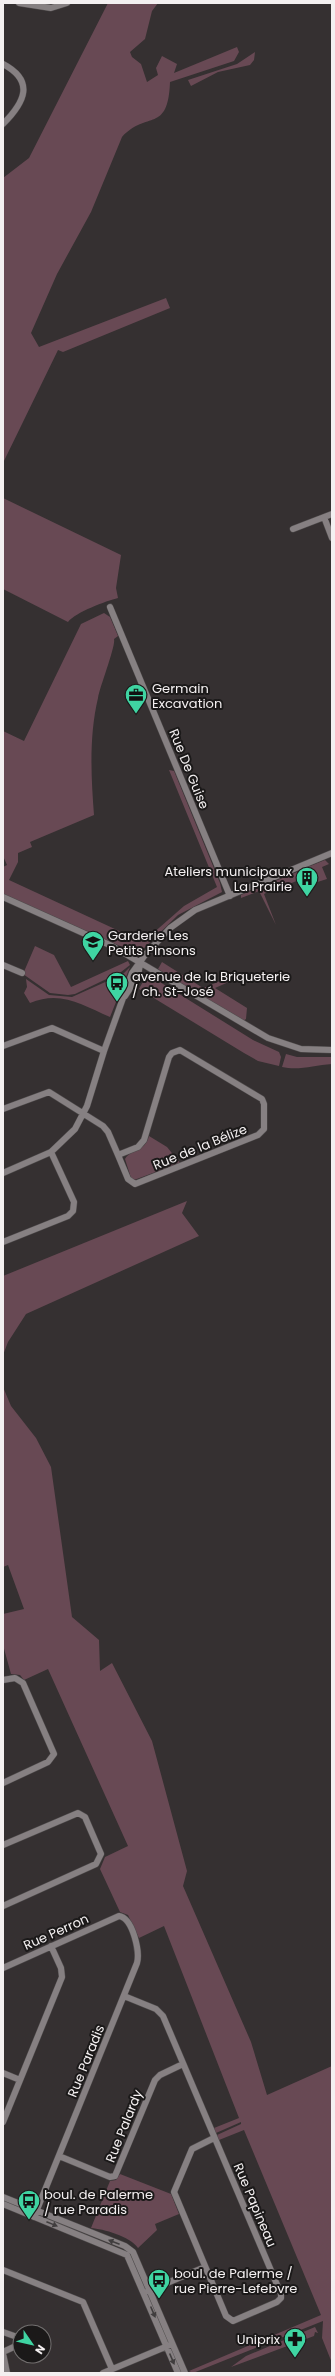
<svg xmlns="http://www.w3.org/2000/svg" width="335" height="2376" font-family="Poppins,sans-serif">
	<rect width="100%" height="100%" fill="#353031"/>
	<path fill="#684954" d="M108,3H158L152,11L145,39L130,52L132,57L141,64L147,82L158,75L156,68L162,56L177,64L174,73L237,47L239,52L234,61L170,82C168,134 147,110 122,137L91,212L57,274L31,333L39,347L166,298L170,308L63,352L58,350L3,463V178L29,158Z
		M255,52L254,60L250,65L218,72L191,86L188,80L237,64Z
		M3,498L121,555L116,588L118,598C106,601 76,612 68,622L3,589Z
		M104,613L110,617L118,636L114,639C116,646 100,686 98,698C89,736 91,776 94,815L30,842L32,847L18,853V862L9,880L143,942L184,906L217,887L169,770L174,771L220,883L222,892L178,915L138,954L3,894V867L7,865L3,856V731L24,741L81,624Z
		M325,860L329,864L322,867L327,879L308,885L305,879L302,880L298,871Z
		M297,872L304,886L302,887L299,880L274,890L273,882Z
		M263,886L268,892L264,894L276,925L259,891L241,898V895Z
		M35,946L54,955L71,987L128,961L130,965L121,972L75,994L68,995L50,993L23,974Z
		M162,962L203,988L240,973V977L215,988L247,1008L246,1019L243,1021L158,969Z
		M130,967L110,1017C82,1005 61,990 30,1003L24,993L27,987L26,979L49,995L72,997L123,974Z
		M147,974L253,1040L279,1052L281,1057L279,1066L258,1061L244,1053L139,989Z
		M286,1054L297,1057H332V1064C314,1065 299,1071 282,1067Z
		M149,1136L167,1147L180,1163L134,1180L131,1178L125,1159C132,1148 144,1153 149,1136Z
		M187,1201L182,1213L199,1236L26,1314L8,1342L3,1355V1276Z
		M3,1387L11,1406L36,1438L51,1467L72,1617L99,1640L100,1671L112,1663L152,1741L187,1871L183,1886L251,2042L267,2095L332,2066V2363L322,2338L323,2321L193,2373L189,2371L321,2315L244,2130L219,2140L217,2135L241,2124V2122L216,2133L214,2128L239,2118L164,1926L139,1938L128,1915L120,1912L100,1869L105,1857L128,1846L48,1669L24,1680L20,1675L11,1674L3,1645V1614L24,1609L8,1565L3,1567Z
		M120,2174L171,2194L179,2214L155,2224L157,2230L138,2248C130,2236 103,2229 91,2228L110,2181L116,2180Z
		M315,2327L318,2333L315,2332L314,2336L231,2367L246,2356Z"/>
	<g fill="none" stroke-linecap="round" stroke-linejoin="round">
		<g stroke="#504c4d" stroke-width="7">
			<path id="minor" d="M19,3L51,8L67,3
				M3,64C35,81 25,102 3,124
				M324,517L332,538
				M293,529L332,514
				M110,607L230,896
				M3,897L112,946L268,1038L301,1049L332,1050
				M3,965L22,973
				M125,996L138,976L140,964
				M3,1046L52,1028L104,1051
				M180,1050L262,1099L264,1104V1129L258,1135L135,1184L128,1179L118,1155L138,1147L144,1140L169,1057L172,1053Z
				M3,1109L49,1092L103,1126L108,1132L118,1155
				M3,1173L51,1152L75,1129L87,1106L104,1051L132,973L145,955L170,928L195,910L332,853
				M3,1242L68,1216L73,1211L74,1202L51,1152
				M3,1680L15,1678L23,1683L54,1754L48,1762L3,1783
				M3,1845L78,1813L85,1817L101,1854L96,1864L3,1906
				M3,1968L119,1916C133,1918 140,1952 137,1963L34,2217
				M124,1996L156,2009L163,2016L281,2294V2298L277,2302L233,2321L226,2316L174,2192L192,2149L214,2138
				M3,2073L20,2080
				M3,2122L62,1977L61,1968L51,1946
				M59,2156L110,2177L115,2176L155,2080L160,2075L183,2064
				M3,2197L125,2246L133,2252L185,2373
				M3,2204L127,2255L178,2373
				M3,2270L83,2302L112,2369
				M148,2291L205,2267
				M3,2332L20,2338
				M3,2352L20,2344
				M3,2353L7,2373
				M103,2373L170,2345"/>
		</g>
		<use href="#minor" stroke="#868082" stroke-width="6"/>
	</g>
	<defs><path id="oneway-solid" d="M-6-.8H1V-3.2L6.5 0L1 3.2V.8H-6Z"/></defs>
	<g fill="#403d3e">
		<use href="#oneway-solid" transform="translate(52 2224) rotate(22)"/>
		<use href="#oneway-solid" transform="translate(114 2242) rotate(-159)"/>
		<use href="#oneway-solid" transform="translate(153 2312) rotate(67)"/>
		<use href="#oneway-solid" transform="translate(172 2359) rotate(67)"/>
	</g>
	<defs>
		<g id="office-pin" transform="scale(1.15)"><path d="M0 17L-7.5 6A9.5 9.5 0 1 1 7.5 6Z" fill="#3fd4a2" stroke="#1b1919"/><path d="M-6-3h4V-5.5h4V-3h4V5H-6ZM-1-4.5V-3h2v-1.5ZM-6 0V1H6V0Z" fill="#111"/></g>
		<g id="building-pin" transform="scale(1.15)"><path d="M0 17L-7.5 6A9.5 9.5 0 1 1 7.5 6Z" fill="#3fd4a2" stroke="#1b1919"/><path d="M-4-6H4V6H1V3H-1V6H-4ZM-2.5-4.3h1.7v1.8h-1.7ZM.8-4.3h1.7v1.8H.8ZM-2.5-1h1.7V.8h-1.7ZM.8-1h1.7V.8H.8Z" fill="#111"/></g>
		<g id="school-pin" transform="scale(1.15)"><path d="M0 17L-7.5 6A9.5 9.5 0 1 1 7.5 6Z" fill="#3fd4a2" stroke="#1b1919"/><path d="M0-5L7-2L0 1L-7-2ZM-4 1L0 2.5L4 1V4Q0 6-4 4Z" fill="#111"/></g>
		<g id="bus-pin" transform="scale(1.15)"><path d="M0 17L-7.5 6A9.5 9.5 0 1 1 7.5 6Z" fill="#3fd4a2" stroke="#1b1919"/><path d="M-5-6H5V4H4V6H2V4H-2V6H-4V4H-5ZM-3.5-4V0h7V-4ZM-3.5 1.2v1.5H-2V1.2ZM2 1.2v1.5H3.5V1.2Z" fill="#111"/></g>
		<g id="pharmacy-pin" transform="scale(1.15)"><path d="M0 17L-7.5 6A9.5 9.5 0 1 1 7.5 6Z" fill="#3fd4a2" stroke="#1b1919"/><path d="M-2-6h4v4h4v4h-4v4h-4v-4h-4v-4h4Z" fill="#111"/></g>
	</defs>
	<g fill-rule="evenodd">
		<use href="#office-pin" x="136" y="695"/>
		<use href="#building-pin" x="307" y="878"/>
		<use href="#school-pin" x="93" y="942"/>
		<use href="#bus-pin" x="117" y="983"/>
		<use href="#bus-pin" x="29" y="2201"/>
		<use href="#bus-pin" x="159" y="2280"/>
		<use href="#pharmacy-pin" x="295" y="2339"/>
	</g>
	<g text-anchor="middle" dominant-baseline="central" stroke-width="4" stroke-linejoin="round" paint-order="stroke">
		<g font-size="13" fill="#f4f0f1" stroke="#1b1919" text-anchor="start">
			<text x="152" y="688">Germain<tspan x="152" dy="15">Excavation</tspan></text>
			<text x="292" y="871" text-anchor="end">Ateliers municipaux<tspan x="292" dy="15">La Prairie</tspan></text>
			<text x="108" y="935">Garderie Les<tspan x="108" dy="15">Petits Pinsons</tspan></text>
			<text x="132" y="976">avenue de la Briqueterie<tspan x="132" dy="15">/ ch. St-José</tspan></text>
			<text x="44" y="2194">boul. de Palerme<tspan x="44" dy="15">/ rue Paradis</tspan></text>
			<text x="174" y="2273">boul. de Palerme /<tspan x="174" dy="15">rue Pierre-Lefebvre</tspan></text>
			<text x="280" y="2339" text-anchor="end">Uniprix</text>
		</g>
		<g font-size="13" fill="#f4f0f1" stroke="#1b1919">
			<text transform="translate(189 769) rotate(68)">Rue De Guise</text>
			<text transform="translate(200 1147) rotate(-22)">Rue de la Bélize</text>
			<text transform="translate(56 1932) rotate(-24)">Rue Perron</text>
			<text transform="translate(86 2061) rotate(-68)">Rue Paradis</text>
			<text transform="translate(124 2126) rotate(-68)">Rue Palardy</text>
			<text transform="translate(255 2205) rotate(67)">Rue Papineau</text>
		</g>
	</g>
	<rect width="335" height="2376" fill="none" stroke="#f4f0f1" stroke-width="8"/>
	<g transform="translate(32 2344) rotate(124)"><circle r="19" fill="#1b1919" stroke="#726f6f"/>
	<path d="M0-3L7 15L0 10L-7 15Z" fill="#3fd4a2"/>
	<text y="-6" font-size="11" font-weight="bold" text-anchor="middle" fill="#f4f0f1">N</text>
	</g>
</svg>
